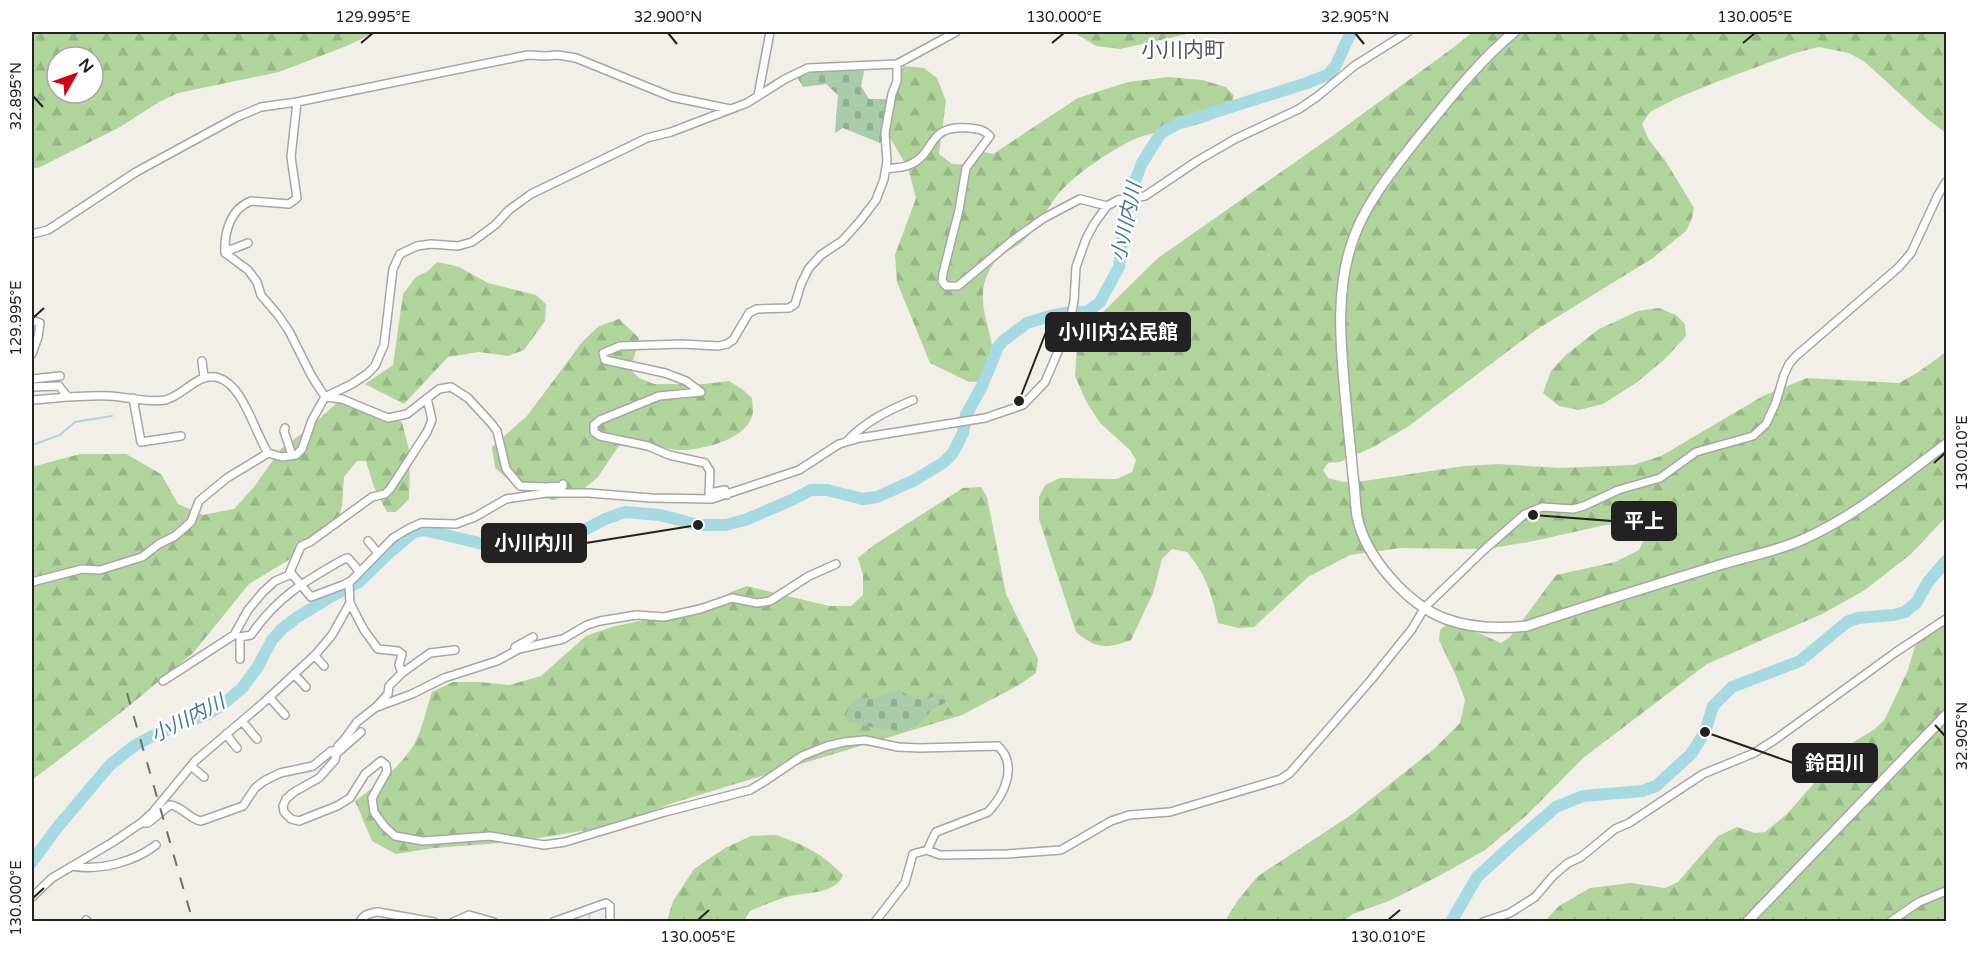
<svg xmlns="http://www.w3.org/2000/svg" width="1978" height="953" font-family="'Varela Round','Noto Sans JP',sans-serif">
	<defs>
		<pattern id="forest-firs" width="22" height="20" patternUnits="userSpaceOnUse" patternTransform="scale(1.5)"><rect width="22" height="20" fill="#b1d39c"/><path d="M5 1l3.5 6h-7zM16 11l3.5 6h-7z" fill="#98b586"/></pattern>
		<pattern id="cemetery-stones" width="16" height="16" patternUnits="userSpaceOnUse" patternTransform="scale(1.5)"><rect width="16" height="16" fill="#a8ccaa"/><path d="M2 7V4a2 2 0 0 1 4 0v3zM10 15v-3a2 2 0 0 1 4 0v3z" fill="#90af92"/></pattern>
	</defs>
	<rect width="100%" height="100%" fill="#f2eee8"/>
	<path fill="url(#forest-firs)" fill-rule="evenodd" d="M32,32H375L349,45L279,72L178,93L159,102L120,127L38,168H32ZM57,57H93V93H57Z
		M1076,32H1196L1120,49L1096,46L1078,35Z
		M1473,32H1946V133L1925,117L1865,62L1849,53L1819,47L1795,53L1719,81L1677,98L1650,112L1642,124L1649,140L1665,160L1694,208L1692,218L1686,231L1653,258L1536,330L1409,426L1375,446L1340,462L1328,463L1323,470L1328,478L1343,482L1364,481L1464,466L1498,464L1560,468L1633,465L1661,456L1763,396L1807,378L1899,383L1917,373L1946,352V517L1911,554L1865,590L1822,614L1707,664L1583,758L1528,814L1485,850L1439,876L1389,901L1353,914L1343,921H1225L1238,900L1258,876L1351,815L1434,749L1460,723L1465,700L1457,678L1439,640L1440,630L1451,621L1501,643L1510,637L1556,575L1615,562L1639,550L1649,529L1639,522L1605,525L1534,541L1487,549L1400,548L1350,555L1308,577L1254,627L1239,628L1218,623C1212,594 1206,575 1187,552L1172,549L1162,559L1153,593L1131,640C1107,649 1096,649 1076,632L1039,519V497L1045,485L1060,478L1117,479L1132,472L1136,460L1130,450L1100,423L1086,401L1075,376L1077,348L1101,314L1158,258L1331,137L1450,50Z
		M903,66L924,68L937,78L946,101L939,154L952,164L971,165L979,151L993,154L1078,98L1128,82L1169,77L1202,80L1226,87L1234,96C1221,132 1167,126 1137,138C1112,149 1073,175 1056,197C1046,211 1036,230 1023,241C1015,249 1001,253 994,263C969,298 994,328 994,364C994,370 990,376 988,381L969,382L930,363L897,282L895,255L916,198L908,168L889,136L897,90Z
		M437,262L459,267L488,283L536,295L546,304L545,321L524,350L508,356L479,352L448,357L404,404L365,384L393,365L403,294L416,277L428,271Z
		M1659,308L1676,315L1685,324L1686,336L1666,358L1636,383L1603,404L1579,410L1559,406L1543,393L1551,371L1567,354L1599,329L1638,311Z
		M619,319L639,338L631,370L639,378L654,384H705L729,381L742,389L752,398C752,402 753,407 753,412C750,438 706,449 684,450C668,451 645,442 629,438L618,447L598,477L580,492L554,500L526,495L495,468L492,447L527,416L583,341L599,326Z
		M338,402L368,410L402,422L410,454L409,499L396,512H387L374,487L366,461H357L344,477L342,505L337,528L313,545L249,584L193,653L124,710L32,780V467L80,454H126L161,474L178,504L203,515L234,509L254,487L281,449L309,428Z
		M981,487L987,497L1006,594L1038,659L1036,673L1019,685L962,715L676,802L607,827L513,842L434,848L396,854L372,841L355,801C376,786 399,768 413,746C421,734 427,707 432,692L453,682H479L509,685L541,676L586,636L612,627L662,616L706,610L731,592L747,586L829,606H851L863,595V575L858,558L874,545L963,488Z
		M1946,619V921L1544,922L1559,906L1590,888L1631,883L1665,888L1678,882L1718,836L1737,827L1755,833L1765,832L1787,814L1847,746L1875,729L1885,719L1908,670L1915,646L1937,623Z
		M776,835C805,845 821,853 843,875C836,895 803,892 786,897C774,901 762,906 750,911L744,921H667L673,901L694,869L725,848L751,836Z"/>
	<path fill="url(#cemetery-stones)" d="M821,70L864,71L861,86L869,99H889L883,139L880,143L843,128L835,133L838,95L826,84L803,87L797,77Z
		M899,690C920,702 920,702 943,693L947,702L932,709L924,719L907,731L875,728L844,720L852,701L864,698H874Z"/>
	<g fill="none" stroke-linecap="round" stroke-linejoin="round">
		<path stroke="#a7d9e1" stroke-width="2" d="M32,445L60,435L75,422L112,416
			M588,922L590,914"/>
		<path stroke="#a7d9e1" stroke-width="12" d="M32,862L56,829L110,765L134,746L154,735L206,715L221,706L242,688L257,668L272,640L282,629L296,618L332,596L359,582L389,553L414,532L424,530L526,554L553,547L605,519L625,512L660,515L698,525H726L745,520L794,499L811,490H827L863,499L877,497L915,480L944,462L953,453L963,433L966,415L982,386L998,347L1003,341L1027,323L1050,316L1071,312H1087L1100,302L1119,267L1125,219L1130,195L1142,163L1161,133L1177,124L1307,83L1329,74L1336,65L1351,32
			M1451,922L1477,877L1511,846L1556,807L1583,796L1642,791L1656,786L1691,754L1705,732L1713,706L1732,687L1800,661L1847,622L1858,618L1894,615L1905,612L1916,603L1928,582L1946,561"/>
		<g stroke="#a6a6a6" stroke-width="10">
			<path id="minor" d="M758,96L770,32
				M297,102L291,157L297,198L289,204L251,201C230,209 224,233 225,253L248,270L257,282L261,295L278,315L289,331L311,375L325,397L342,399L388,418L407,414L439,389L451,387L468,398L491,423L497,431L506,469L520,486L545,487L546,493
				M886,169C893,168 902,168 909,165C937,154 925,124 969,128C978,129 983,129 990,136L966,168L959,210L943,273L942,281L946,286H958L1013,240L1044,218L1080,199L1107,206
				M32,234L48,230L136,172L237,117L261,107L297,102L528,55L545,56L558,55L576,58L672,97L730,109
				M225,247L230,250L248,243
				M32,320L40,323L38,337L32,354
				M202,361L204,377
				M32,379L60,376
				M32,387L59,386L67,396
				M133,398L141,442L181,436
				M32,400C58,398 83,395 110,396C128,397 148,403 165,400C184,396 198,371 219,378C243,385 255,433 268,453L282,457L296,455L302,449L312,420L325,397L352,384L367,374L375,366L384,345L393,269L400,254L417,246L431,244L458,246L472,242L495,225L509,210L531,194L647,138L671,132L747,103L785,79L808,68L897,64L956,32
				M285,428L284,431L292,455
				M847,441C866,421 887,411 913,400
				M545,487L563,486V484
				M727,495L725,490L709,493L710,471L705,463L669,455L648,446L600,436L594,432V425L600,420L659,396L701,392L686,381L665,373L605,360L603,353L620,346L682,344L719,346L727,344L733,340L749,313L757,309L789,308L795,304L801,284L809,268L821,255L842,241L860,221L876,200L884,179L887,161L885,133L892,94L897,81V64
				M368,541L378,553
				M289,574L301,546L310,542L372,497L385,494L390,489L427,432L432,420L427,398
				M32,582L82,569L100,570L142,557L159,544L175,536L191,522L199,501L227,478L268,453
				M350,603L364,630L378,649L398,651L402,654L399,665L402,673
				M515,647L533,637
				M455,650L430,653L402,673L389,686L388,694L376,707L357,722L344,740L338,746L335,760L319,778L294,792L286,799L283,806L284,812L291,819L299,821L337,806L350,798L365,774L381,761L386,765L387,771L372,798L374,812L384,826L395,836L423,841L490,836L544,845L565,842L665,812L750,790L765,781L802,756L827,746L844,742L865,740L898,747L920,748L998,746C1018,765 1005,794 988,812L936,832C932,838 931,844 927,850
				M315,656L324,666
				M240,659V637L251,635C277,597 305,581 344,559L348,558L359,571
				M294,674L306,687
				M163,681L234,635L248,610L263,592L275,581L292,574L311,597L343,585L351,581
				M269,697L285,715
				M377,707L412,694L444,678L497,661L519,649L563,639L587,625L600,621L636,615L664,617L700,609L732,598L757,603L770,601L809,576L836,564
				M242,721L257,739
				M226,734L237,748
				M335,755L361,732
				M191,766L204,777
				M141,823H148L170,805C182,806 189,819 201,821L243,806L255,788L264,781L280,773L313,766L331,751H335
				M72,866C100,871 134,862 156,845
				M32,897L52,878L113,842L141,823L153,812L195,761L263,703L316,654L332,635L350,603L349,583L351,581L393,538L408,529L421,523L456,524L475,517L506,499L546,493H589L651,498L712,499L799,470L839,444L860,438L985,418L1023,405L1045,382L1069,326L1074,301L1076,267L1086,239L1094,224L1107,206L1118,200L1145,196L1197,161L1235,139L1299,109L1318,96L1354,66L1408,32
				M86,920L88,922
				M360,922C363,914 371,913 378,912L434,922
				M453,922L469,915L494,922
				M553,922L606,903L610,906V922
				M875,922L905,883L913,854L927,850L940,855L1007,854L1061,850L1111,821L1129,815L1170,812L1281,779L1290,773L1371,680L1412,629L1425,607L1485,549L1525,514L1542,507L1573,509L1584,506L1618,490L1660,478L1696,452L1753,436L1766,424L1776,402L1784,375L1789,364L1796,356L1899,267L1911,253L1938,195L1946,182
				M1483,922L1510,913L1535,897L1553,876L1568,863L1581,857L1615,829L1629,823L1703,774L1754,753L1776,739L1896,652L1946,619
				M1890,922L1919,902L1946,891"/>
		</g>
		<g stroke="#a6a6a6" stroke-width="12">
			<path id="tertiary" d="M1514,32C1477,63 1448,101 1417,139C1394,169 1367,201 1354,237C1334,290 1341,349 1346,404C1348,428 1351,452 1353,476C1355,489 1355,503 1357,516C1365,557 1408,605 1446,619C1473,629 1500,629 1527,626C1592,604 1658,584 1723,564C1751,555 1779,551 1806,538C1857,515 1902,477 1946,444
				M1747,922L1946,715"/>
		</g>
		<use href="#minor" stroke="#fff" stroke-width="7"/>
		<use href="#tertiary" stroke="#fff" stroke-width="9"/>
		<path stroke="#707070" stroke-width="2" stroke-dasharray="12 12" stroke-linecap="butt" d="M127,693L193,922"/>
	</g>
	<path fill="none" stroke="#222" stroke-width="2" d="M668,33L677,44M1355,33L1364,44M361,43L373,33M1052,43L1064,33M1743,43L1755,33M33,96L43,107M33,318L44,308M1934,463L1945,453M1935,725L1945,736M33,898L44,888M698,920L709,910M1388,920L1400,910"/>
	<g text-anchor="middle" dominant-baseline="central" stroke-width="5" stroke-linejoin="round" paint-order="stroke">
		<g font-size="20" font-style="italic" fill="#41789e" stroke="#fff">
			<text transform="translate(1127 222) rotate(-78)">小川内川</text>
			<text transform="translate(188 719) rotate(-27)">小川内川</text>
		</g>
		<g font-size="21" fill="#555" stroke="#fff">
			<text x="1183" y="50">小川内町</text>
		</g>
	</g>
	<path fill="none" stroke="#222" stroke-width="2" d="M1019 401L1046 332M1533 515L1612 521M698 525L586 543M1705 732L1793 763"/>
	<g fill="#222" stroke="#fff" stroke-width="2">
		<circle cx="1019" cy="401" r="6"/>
		<circle cx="1533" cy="515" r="6"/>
		<circle cx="698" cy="525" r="6"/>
		<circle cx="1705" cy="732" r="6"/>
	</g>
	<g fill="#222" stroke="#222" stroke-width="2">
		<rect x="1046" y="313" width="144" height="38" rx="6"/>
		<rect x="1612" y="502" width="64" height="38" rx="6"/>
		<rect x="482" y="524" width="104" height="38" rx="6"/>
		<rect x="1793" y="744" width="84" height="38" rx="6"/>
	</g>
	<g font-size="20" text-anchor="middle" font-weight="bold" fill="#fff">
		<text x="1118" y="339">小川内公民館</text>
		<text x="1644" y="528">平上</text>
		<text x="534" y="550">小川内川</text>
		<text x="1835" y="770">鈴田川</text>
	</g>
	<rect width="1978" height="953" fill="none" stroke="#ffffff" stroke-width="66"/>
	<g transform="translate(75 75) rotate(50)"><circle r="28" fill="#ffffff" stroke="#a7a7a7" stroke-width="1.5"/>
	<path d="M0-4.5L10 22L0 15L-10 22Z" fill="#d30015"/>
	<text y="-9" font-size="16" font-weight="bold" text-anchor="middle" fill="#222222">N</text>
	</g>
	<rect x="33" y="33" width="1912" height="887" fill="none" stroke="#222" stroke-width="2"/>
	<g font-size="15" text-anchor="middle" fill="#222">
		<text x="373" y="22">129.995°E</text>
		<text x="668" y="22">32.900°N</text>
		<text x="1064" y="22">130.000°E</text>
		<text x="1355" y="22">32.905°N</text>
		<text x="1755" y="22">130.005°E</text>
		<text transform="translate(16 96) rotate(-90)" y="5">32.895°N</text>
		<text transform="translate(16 318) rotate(-90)" y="5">129.995°E</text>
		<text transform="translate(1962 453) rotate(-90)" y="5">130.010°E</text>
		<text transform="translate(1962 736) rotate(-90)" y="5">32.905°N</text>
		<text transform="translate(16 898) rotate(-90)" y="5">130.000°E</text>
		<text x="698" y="942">130.005°E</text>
		<text x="1388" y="942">130.010°E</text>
	</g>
</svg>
